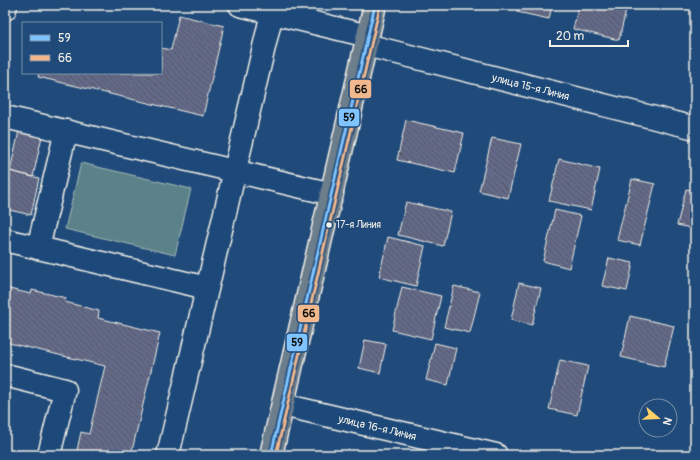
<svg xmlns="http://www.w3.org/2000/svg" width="700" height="460" font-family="Pangolin,sans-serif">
	<defs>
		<pattern id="building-back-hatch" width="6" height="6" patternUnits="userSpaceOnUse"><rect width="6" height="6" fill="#646b89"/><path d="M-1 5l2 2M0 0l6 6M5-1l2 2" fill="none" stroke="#555864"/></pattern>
	</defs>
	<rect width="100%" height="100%" fill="#1f4a7a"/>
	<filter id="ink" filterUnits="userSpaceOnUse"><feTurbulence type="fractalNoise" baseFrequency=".025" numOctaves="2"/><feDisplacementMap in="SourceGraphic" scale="8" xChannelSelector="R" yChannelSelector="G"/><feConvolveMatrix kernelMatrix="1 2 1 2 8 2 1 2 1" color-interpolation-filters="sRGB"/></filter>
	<g filter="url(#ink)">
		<path fill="#5a8288" stroke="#a7bab8" d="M81,163L191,189L175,255L65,229Z"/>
		<path fill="url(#building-back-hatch)" stroke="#f4f1e8" d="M518,5H552L549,19L517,12Z
			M579,5H622L627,6L619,40L573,29Z
			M179,15L224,26L203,116L38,77L39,73H161V48L171,50Z
			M406,120L464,133L455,173L397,160Z
			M19,131L42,136L33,177L10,171Z
			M492,138L521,144L508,198L479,191Z
			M559,159L600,169L591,210L549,201Z
			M5,170L39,178L31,215L5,209Z
			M632,179L655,184L640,245L617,240Z
			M686,189L695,191V229L677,225Z
			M406,202L451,212L443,246L398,235Z
			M555,210L581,216L569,268L543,261Z
			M388,237L425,246L416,286L379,277Z
			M609,258L633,263L627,291L602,286Z
			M519,283L541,288L532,325L511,320Z
			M454,286L480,292L470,333L444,327Z
			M402,287L441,296L431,339L392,330Z
			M5,288L31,294L32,290L66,298L65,302L99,311L98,318L160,333L131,455H76L81,432L89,434L105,366L5,342Z
			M630,316L674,326L664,367L621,357Z
			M365,340L386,344L380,373L359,368Z
			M435,343L456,348L448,385L426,380Z
			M560,360L588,366L577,415L549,409Z"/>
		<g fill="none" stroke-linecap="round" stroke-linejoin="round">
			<g stroke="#f4f1e8" stroke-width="25">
				<g id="minor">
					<path d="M240,5L368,36"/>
					<path d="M5,9L6,5"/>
					<path id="s1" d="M366,45L695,128"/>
					<path d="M5,117L332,194"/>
					<path d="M5,240L207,288"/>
					<path d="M38,248L66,131"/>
					<path d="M5,375L65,390L49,455"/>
					<path id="s2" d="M283,405L496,455"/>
					<path d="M168,455L272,13"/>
				</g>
			</g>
			<g stroke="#f4f1e8" stroke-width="25">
				<path id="major" d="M271,455L375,5"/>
			</g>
			<use href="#minor" stroke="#1f4a7a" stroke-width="22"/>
			<use href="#major" stroke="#6c7d8b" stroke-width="22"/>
			<g stroke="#1f4a7a" stroke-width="6">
				<path id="bus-1" d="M271,455L375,5"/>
			</g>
			<g stroke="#1f4a7a" stroke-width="6">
				<path id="bus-2" d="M276,455L380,6"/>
			</g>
			<use href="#bus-1" stroke="#80c4ff" stroke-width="3"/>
			<use href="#bus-2" stroke="#f1b78d" stroke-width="3"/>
		</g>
	</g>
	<circle fill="#f4f1e8" stroke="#1f4a7a" stroke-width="1.5" cx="329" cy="225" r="3.5"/>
	<g text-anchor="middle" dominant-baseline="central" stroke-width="4" stroke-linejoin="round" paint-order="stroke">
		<g font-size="10" fill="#f4f1e8" stroke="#1f4a7a" text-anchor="start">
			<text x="336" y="225">17-я Линия</text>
		</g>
		<g font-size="11" fill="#f4f1e8" stroke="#1f4a7a">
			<text stroke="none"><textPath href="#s1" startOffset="170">улица 15-я Линия</textPath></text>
			<text stroke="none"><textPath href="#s2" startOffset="97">улица 16-я Линия</textPath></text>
		</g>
	</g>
	<g stroke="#1f4a7a" stroke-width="1.5">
		<rect x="349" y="79" width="23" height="20" rx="4" fill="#f1b78d"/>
		<rect x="338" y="108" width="22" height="19" rx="4" fill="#80c4ff"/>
		<rect x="297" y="304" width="23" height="19" rx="4" fill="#f1b78d"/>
		<rect x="286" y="333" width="22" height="19" rx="4" fill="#80c4ff"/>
	</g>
	<g font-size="11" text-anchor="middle" font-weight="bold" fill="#111">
		<text x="361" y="93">66</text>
		<text x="349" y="121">59</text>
		<text x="309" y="317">66</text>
		<text x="297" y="346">59</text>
	</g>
	<rect width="700" height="460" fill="none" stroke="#1f4a7a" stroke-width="20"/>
	<rect x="10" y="10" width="680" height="440" fill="none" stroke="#f4f1e8" stroke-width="1.5" filter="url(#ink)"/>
	<rect x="22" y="22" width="140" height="52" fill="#1f4a7a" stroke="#748da6"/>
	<rect x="30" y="35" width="20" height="6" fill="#80c4ff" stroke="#748da6"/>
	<text x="58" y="42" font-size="12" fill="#f4f1e8">59</text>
	<rect x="30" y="55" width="20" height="6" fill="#f1b78d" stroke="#748da6"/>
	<text x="58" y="62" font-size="12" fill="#f4f1e8">66</text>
	<g transform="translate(658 418) rotate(109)"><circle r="19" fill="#1f4a7a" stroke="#748da6"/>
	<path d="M0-3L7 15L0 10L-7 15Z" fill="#ffd166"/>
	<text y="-6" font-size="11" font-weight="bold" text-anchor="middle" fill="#f4f1e8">N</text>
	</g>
	<path d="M550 40v6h78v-6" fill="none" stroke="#f4f1e8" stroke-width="2"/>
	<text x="556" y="40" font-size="12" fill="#f4f1e8" stroke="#1f4a7a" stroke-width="3" paint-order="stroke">20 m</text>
</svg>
